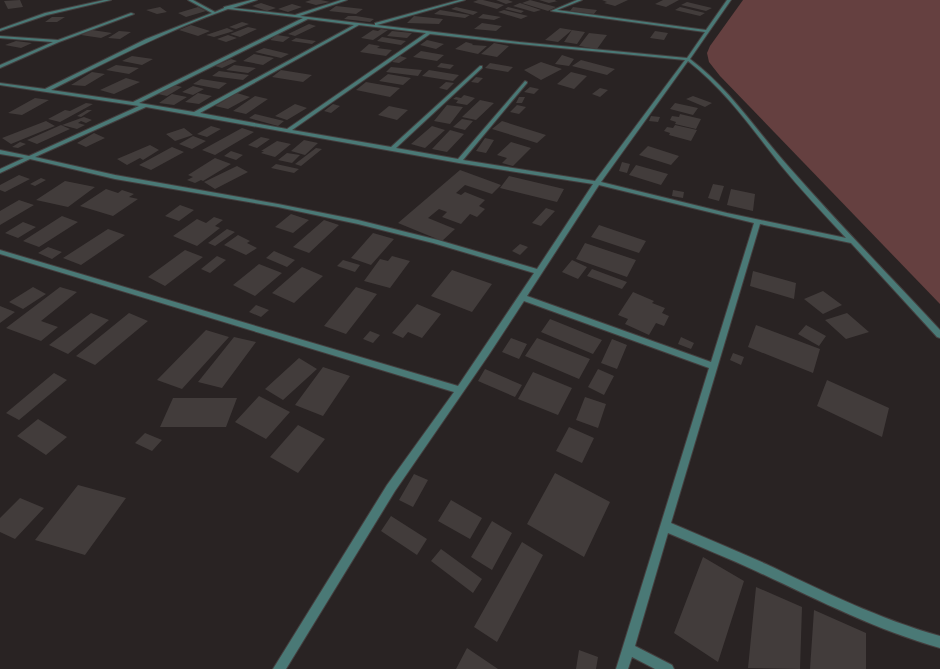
<svg xmlns="http://www.w3.org/2000/svg" width="940" height="669" font-family="Quicksand,sans-serif">
	<rect width="100%" height="100%" fill="#292323"/>
	<path fill="#654040" d="M743,0H940V304L720,76L709,62L707,53L710,46Z"/>
	<path fill="#423c3b" d="M20,0L23,7L8,9L4,1Z
		M311,0H321L330,2L316,5L305,2Z
		M478,0H483L504,5L497,9L473,2Z
		M496,0H508L513,2L506,4Z
		M530,0L556,7L548,11L522,3Z
		M539,0H556L555,1H558L549,3Z
		M602,0H628L615,6L604,3L607,2Z
		M663,0H679L666,7L655,4Z
		M687,2L712,8L706,11L681,5Z
		M261,3L276,8L267,11L252,6Z
		M520,3L541,10L534,12L513,6Z
		M292,4L302,7L288,12L278,9Z
		M336,6L363,9L356,14L329,11Z
		M160,7L167,12L157,14L146,10Z
		M198,7L206,11L186,17L178,13Z
		M456,7L478,12L473,15L451,9Z
		M508,7L524,11L521,13L505,9Z
		M573,7L597,10L594,14L570,11Z
		M680,7L705,13L700,16L675,10Z
		M440,10L470,15L465,18L434,14Z
		M504,10L528,16L521,19L498,12Z
		M483,14L501,17L494,20L478,18Z
		M348,16H356L374,19L370,22L344,19Z
		M414,16L443,19L439,24L407,23Z
		M52,17H65L57,22H45Z
		M242,22L249,24L236,29L229,27Z
		M482,23L502,26L496,31L474,29Z
		M309,24L316,26L295,36L288,34Z
		M191,25L210,31L198,36L179,30Z
		M248,27L257,29L240,37L230,34Z
		M227,28L234,31L214,37L206,35Z
		M560,28L572,30L558,42L545,40Z
		M381,29L388,30L373,40L361,38L373,30L378,31Z
		M92,30L112,33L101,38L81,35Z
		M572,30L585,32L577,44L564,42Z
		M119,31L131,32L120,39L108,38Z
		M392,31L412,33L407,38L387,36Z
		M655,31L668,33L664,40L650,38Z
		M589,33L607,35L597,49L579,46Z
		M228,35L237,38L226,42L217,39Z
		M277,35L290,37L283,42L270,40Z
		M382,37L406,41L401,45L377,41Z
		M296,38L316,41L312,44L291,41Z
		M427,40L444,44L436,49L420,45Z
		M16,41L32,43L21,48L5,45Z
		M466,42L473,44L472,45L487,46L478,54L455,49Z
		M494,43L509,46L497,57L481,54Z
		M369,44L380,46L377,48L392,50L386,56L360,52Z
		M264,48L289,54L281,58L255,52Z
		M421,51L444,55L437,61L413,57Z
		M254,54L274,58L263,65L243,61Z
		M562,55L574,59L569,66L555,64Z
		M132,56L153,59L142,65L122,61Z
		M400,56L407,58L399,63L392,62Z
		M231,59L237,61L222,68L215,66Z
		M581,60L615,69L607,75L572,66Z
		M541,62L562,69L541,80L524,70Z
		M441,63L454,65L450,69L437,67Z
		M490,63L513,67L508,72L485,68Z
		M116,65L139,68L129,74L106,70Z
		M234,65L256,68L248,73L226,70Z
		M391,67L422,70L418,76L386,72Z
		M281,70L312,75L303,82L272,77Z
		M429,70L459,75L453,81L422,76Z
		M219,71L249,75L243,80L212,76Z
		M92,72L105,74L85,86L71,85Z
		M571,72L587,76L574,89L557,84Z
		M388,74L411,78L403,85L379,81Z
		M476,77L483,78L478,83L471,82Z
		M126,78L140,82L114,94L100,90Z
		M201,79L227,83L219,89L193,84Z
		M366,82L400,88L390,97L356,90Z
		M446,82L454,83L447,90L439,88Z
		M174,85L182,87L167,96L158,94Z
		M193,86L204,89L193,95L182,92Z
		M530,87L539,89L534,94L524,92Z
		M600,88L608,90L600,97L592,94Z
		M198,93L212,96L199,104L185,102Z
		M237,93L250,97L228,109L215,106Z
		M172,94L187,97L174,105L159,103Z
		M464,95L475,98L467,105L456,103L458,100L453,99L456,97L461,98Z
		M255,96L268,99L246,114L233,111Z
		M693,96L712,103L705,107L686,99Z
		M519,97H525L522,103H516Z
		M35,98L49,100L22,115L8,113Z
		M480,100L494,103L476,120L462,117Z
		M86,103L93,104L60,122L48,119L65,110L70,111Z
		M675,103L698,108L693,115L670,109Z
		M295,104L307,108L287,120L275,116Z
		M333,104L340,106L331,113L324,111Z
		M447,105L463,107L450,124L434,121Z
		M517,105L526,107L519,114L510,112Z
		M389,106L408,110L397,120L378,115Z
		M87,110H92L81,117L77,116Z
		M255,114L284,121L278,126L249,118Z
		M680,114L701,119L696,129L675,124L676,122L670,120L672,116L679,117Z
		M651,116L660,117L658,122L649,121Z
		M84,117L92,120L86,123L81,121L78,123L85,125L77,129L62,125Z
		M462,119L473,121L465,130L453,127Z
		M46,121L55,126L11,144L2,138Z
		M502,121L546,135L537,143L492,129Z
		M61,125L70,129L37,144L27,140Z
		M675,125L697,130L691,141L669,135L670,133L664,131L667,127L673,128Z
		M211,126L221,129L207,137L197,134Z
		M432,126L445,130L425,148L411,144Z
		M184,128L193,135L175,141L166,134Z
		M242,128L254,132L215,155L202,150Z
		M450,130L464,134L447,152L432,149Z
		M94,133L105,138L86,147L77,143Z
		M193,136L206,141L192,149L179,144Z
		M261,137L270,139L257,148L248,145Z
		M485,138L494,140L486,153L476,151Z
		M304,140L318,143L305,155L291,151Z
		M277,141L291,144L275,157L261,153L264,151H261Z
		M20,142L26,144L18,148L12,147Z
		M511,142L531,148L513,166L502,163L507,158L497,155Z
		M150,145L159,150L143,160L140,158L127,165L117,159Z
		M648,146L679,156L671,165L639,155Z
		M172,147L184,152L151,170L139,165Z
		M316,148L322,149L301,166L295,164Z
		M231,151L243,155L236,160L224,156Z
		M287,153L300,155L292,163L278,160Z
		M215,158L231,164L203,181L201,180L195,183L187,180L193,177L188,175Z
		M622,162L630,164L627,173L619,171Z
		M276,164L299,169L294,173L271,168Z
		M636,165L668,174L661,185L629,175Z
		M237,166L248,172L215,189L204,182Z
		M460,170L501,185L492,194L465,185L456,193L461,195L465,192L485,200L479,206L485,209L477,217L470,214L461,224L442,217L447,212L439,209L428,218L455,229L442,241L398,223Z
		M19,175L30,179L5,192L0,190V185Z
		M509,176L564,189L557,202L500,188Z
		M41,178L46,180L35,186L30,184Z
		M65,181L95,187L68,207L36,200Z
		M713,184L724,186L719,201L708,198Z
		M106,189L118,193L122,190L134,194L129,197L138,199L113,216L80,206Z
		M731,189L755,194L753,211L727,205Z
		M673,190L684,192L683,198L672,196Z
		M19,200L34,205L0,225V211Z
		M180,205L194,210L179,221L165,216Z
		M546,208L555,211L541,226L532,223Z
		M291,214L309,220L293,233L275,227Z
		M62,216L78,222L39,247L23,241Z
		M214,217L223,220L215,226L220,228L197,246L173,236L197,219L206,223Z
		M324,220L339,225L309,253L293,247Z
		M23,222L36,227L18,238L5,233Z
		M599,225L646,241L639,253L591,237Z
		M108,229L125,235L81,265L63,258Z
		M227,229L235,232L215,246L208,243Z
		M373,233L394,239L371,265L351,258Z
		M238,235L250,241L247,243L257,248L246,255L224,245Z
		M585,243L636,260L627,277L576,259Z
		M520,244L528,247L520,255L512,251Z
		M48,247L62,252L52,259L38,253Z
		M185,250L203,257L165,286L148,277Z
		M274,251L295,260L287,267L266,258Z
		M217,256L226,260L210,273L201,269Z
		M392,256L410,261L390,288L364,281L380,259L388,261Z
		M343,260L360,265L355,272L337,266Z
		M572,260L587,267L578,279L562,272Z
		M259,264L282,273L255,296L233,285Z
		M302,267L323,276L294,303L272,293Z
		M592,269L627,282L622,289L587,276Z
		M452,270L492,284L472,312L431,296Z
		M753,271L796,283L794,299L750,286Z
		M33,287L46,294L23,309L9,302Z
		M60,287L77,292L41,321L58,327L41,341L6,328Z
		M356,287L377,294L346,334L324,326Z
		M823,291L842,305L823,314L804,299Z
		M633,292L654,301L652,303L665,308L662,313L669,316L664,326L656,323L649,335L625,324L628,319L618,315Z
		M417,304L441,314L422,338L408,332L403,338L392,333Z
		M256,305L269,310L261,317L249,312Z
		M0,306L15,312L0,323Z
		M91,313L109,320L68,354L49,345Z
		M129,313L148,321L95,365L76,356Z
		M847,313L869,332L846,339L825,320Z
		M550,319L602,340L593,354L541,332Z
		M756,325L820,349L813,373L748,347Z
		M806,325L826,336L819,346L798,334Z
		M206,330L229,337L182,389L157,380Z
		M370,331L380,335L373,343L363,339Z
		M234,337L256,342L222,388L198,382Z
		M681,337L694,343L691,349L678,344Z
		M511,338L527,344L519,359L502,352Z
		M537,338L590,359L579,379L525,356Z
		M612,339L627,345L617,369L601,363Z
		M733,353L744,357L741,365L730,360Z
		M299,358L317,369L283,400L265,389Z
		M323,367L350,376L323,416L295,405Z
		M485,369L522,385L515,397L478,381Z
		M598,369L614,376L604,395L588,387Z
		M533,372L572,388L558,415L518,399Z
		M54,373L67,380L19,420L6,413Z
		M827,380L889,408L882,437L817,406Z
		M259,396L290,412L266,439L235,422Z
		M585,397L606,404L598,428L576,420Z
		M173,398H237L226,427H160Z
		M38,419L67,437L46,455L17,436Z
		M298,425L325,439L298,473L270,457Z
		M569,427L594,438L582,463L556,451Z
		M145,433L162,440L152,451L135,443Z
		M555,473L610,502L584,557L527,524Z
		M414,474L428,480L413,507L399,500Z
		M78,485L126,498L85,555L35,540Z
		M20,498L44,508L15,539L0,532V518Z
		M451,500L482,518L470,539L438,521Z
		M391,516L427,539L417,555L381,531Z
		M492,521L512,533L492,570L471,557Z
		M522,542L543,555L497,642L474,627Z
		M441,549L482,579L473,593L431,561Z
		M703,557L744,581L718,662L674,633Z
		M756,587L802,607L800,669L748,668Z
		M814,610L866,633V669H810Z
		M467,648L498,669H456Z
		M579,650L598,657L596,669H576Z"/>
	<g fill="none" stroke-linecap="round" stroke-linejoin="round">
		<g stroke="#443e3e" stroke-width="2">
			<path id="street" d="M104,0H111L47,15L0,31V29L45,13Z
				M188,0H193L215,12L224,8V7L251,0H257L233,8L295,15L341,0H347L300,16L375,25V23L459,0H465L377,25L519,42L687,58L705,32L551,11L577,0H582L557,10L706,30L727,0H731L690,59C730,89 755,129 788,166C838,223 889,275 940,330V338L937,337L851,243L760,224L671,523C703,537 735,550 766,564C823,591 879,619 940,636V648C876,630 818,600 758,572C728,558 698,546 668,533L635,646L672,665L674,669H655L632,657L628,669H616L709,368L524,301L488,356L395,491L286,669H273L387,485L454,392L0,254V250L458,386L534,273L433,243L358,224L278,207L115,179L30,159L0,173V169L24,158L0,154V150L29,156L139,106L0,85V83L45,89L146,39L212,13ZM228,9L303,18L133,102L51,90C109,61 166,31 228,9ZM308,19L354,25L194,112L139,103ZM359,25L426,33L287,129L200,113ZM430,34L519,44L685,60L595,181L463,160L527,83V82L525,81L458,159L396,148L482,68V66H480L391,147L292,130ZM688,61C725,90 751,127 779,163C800,189 823,213 846,238L727,213L601,182ZM146,107L459,163L593,184L537,269L438,240L358,220L278,204L115,175L35,157ZM599,185L754,223L711,362L527,296Z
				M131,13L134,14L59,42L0,68V65L53,42L0,38V36L58,40Z"/>
		</g>
		<use href="#street" fill="#4a7976" fill-rule="evenodd"/>
	</g>
</svg>
